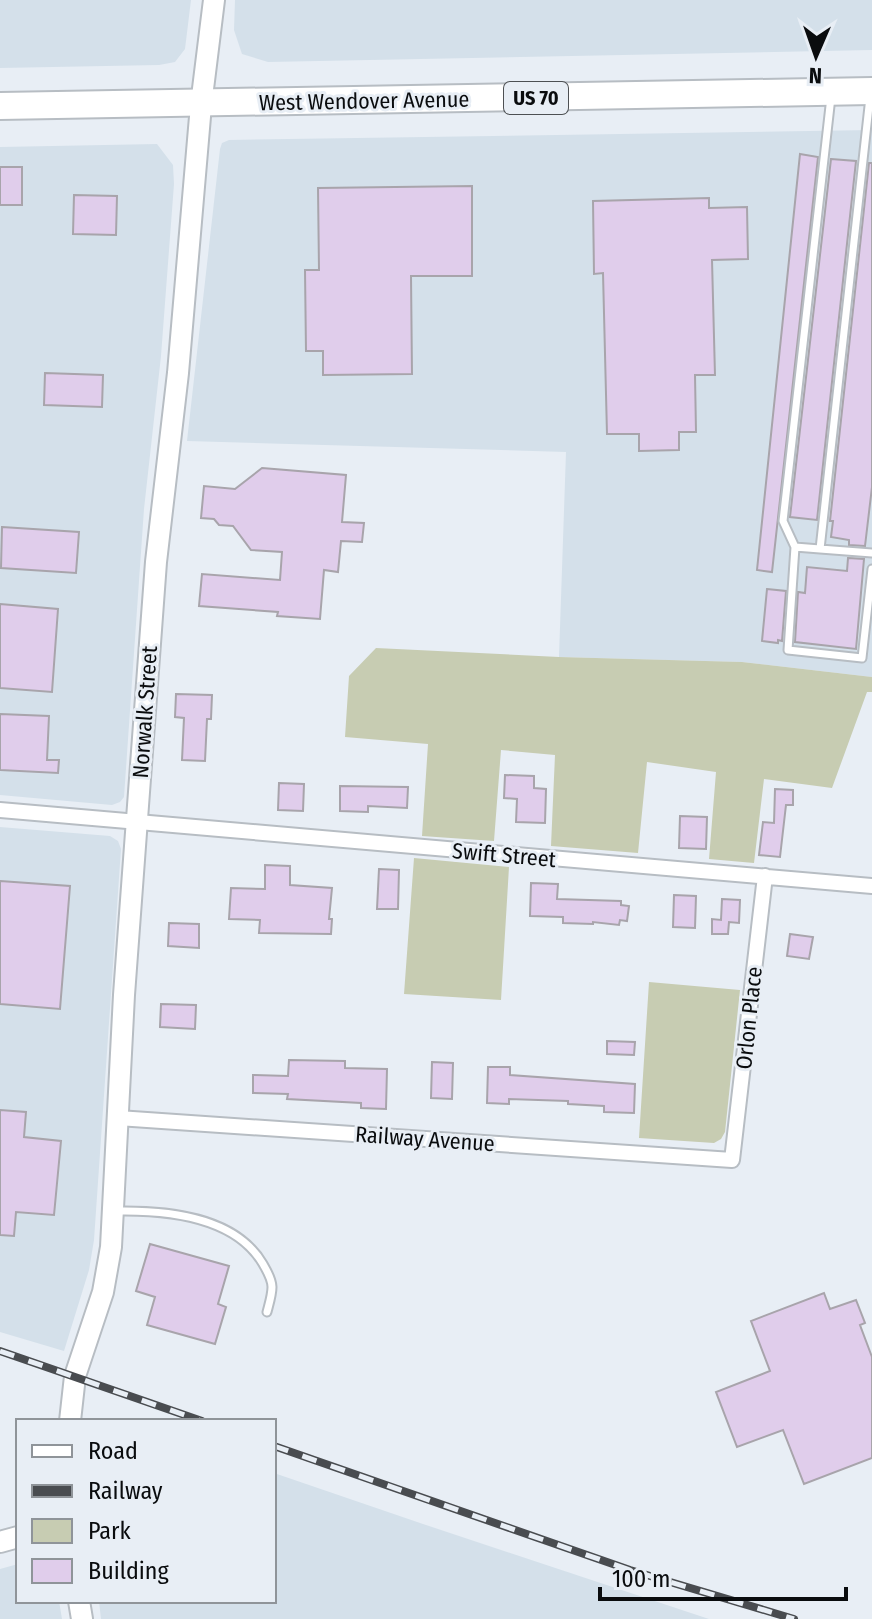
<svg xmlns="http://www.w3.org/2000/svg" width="872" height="1619" font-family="'Fira Sans Condensed',sans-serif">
	<rect width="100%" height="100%" fill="#e8eef5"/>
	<path fill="#d4e0ea" d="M0,0H191L185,49L175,62L159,65L0,68Z
		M235,0H872V50L268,62L242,54L234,30Z
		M872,130V677L742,662L559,657L566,452L187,441L220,149L222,143L229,140Z
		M157,144L173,165L174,184L161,356L144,509L124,797L120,802L112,805L0,795V147Z
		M0,827L110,836L118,841L121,849L94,1240L89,1270L64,1351L0,1332Z
		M274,1473L423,1524L709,1619H101L99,1601H274Z
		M18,1564V1601H59L62,1619H0V1569Z"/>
	<path fill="#c7ccb2" d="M376,648L559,657L742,662L872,677V692H867L832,788L764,779L754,863L709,859L716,772L647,762L638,853L551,846L555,755L501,750L494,841L422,836L428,744L345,737L349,676Z
		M414,858L509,867L501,1000L404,994Z
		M649,982L740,990L725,1132L721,1139L714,1143L639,1138Z"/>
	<path fill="#e0cdeb" stroke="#a8a4ab" stroke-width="2" d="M800,154L818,157L772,572L757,570Z
		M831,159L856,161L817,520L790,517Z
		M869,163H872V487L865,546L849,545V540L831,537L833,521H830Z
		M0,167H22V205H0Z
		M472,186V276H411L412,374L323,375V351H306L305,270H319L318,188Z
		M74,195L117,196L116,235L73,234Z
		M709,198V208L747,207L748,259L712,260L715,375H695L696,432H679V450L639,451V434H607L603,273L594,274L593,201Z
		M45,373L103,375L102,407L44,405Z
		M262,468L346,475L342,522L364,523L362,542L341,541L338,572L324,570L320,619L277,616L278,612L199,606L202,574L280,580L282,552L251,550L233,526L219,525L214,519L201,518L204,486L235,489Z
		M2,527L79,532L76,573L1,568Z
		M848,558L864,559L856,649L795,642L798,592L805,593L807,567L847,571Z
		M767,589L786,591L782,641L778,640V643L762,641Z
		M0,604L58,609L52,692L0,688Z
		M176,694L212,695L211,719H207L205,761L182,760L184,718L175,717Z
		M0,714L49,716L47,760H59L58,773L0,770Z
		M505,775L534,776V788L546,789L545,823L516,822L517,799L504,798Z
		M279,783L304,784L303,811L278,810Z
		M340,786L408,787L407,808L368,806V812L340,811Z
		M775,789L793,790V805H786L780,857L759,855L763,822L774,823Z
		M680,816L707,817L706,849L679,848Z
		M265,865L290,866V885L332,888L329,919H332L331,934L259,933L260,920L229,919L231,888L265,889Z
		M379,869L399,870L398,909H377Z
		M0,881L70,886L60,1009L0,1004Z
		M531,883L558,884L557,899L621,901V905L629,906L627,921L620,920L619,925L593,922V924L563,923V917L530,916Z
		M674,895L696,896L695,928L673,927Z
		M722,899L740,900L739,923L729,922L728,934H712V919L721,920Z
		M169,923L199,924V948L168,946Z
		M790,934L813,937L809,959L787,956Z
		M161,1004L196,1005L195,1029L160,1027Z
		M607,1041L635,1042L634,1055L607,1054Z
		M289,1060L345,1061V1068L387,1069L386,1109L361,1108V1103L287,1099L288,1094L253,1093V1075L288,1076Z
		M432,1062L453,1063L452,1099L431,1098Z
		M488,1067H510V1075L635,1084L634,1113L604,1112V1106L568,1104V1101L509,1099V1104L487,1103Z
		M0,1110L26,1112L24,1137L61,1141L54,1215L16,1212L14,1236L0,1235Z
		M150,1244L229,1266L218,1304L226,1307L215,1344L147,1325L155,1297L136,1291Z
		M824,1293L830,1309L856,1300L865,1323L860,1325L872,1357V1458L804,1484L783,1430L737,1447L716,1392L770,1371L751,1321Z"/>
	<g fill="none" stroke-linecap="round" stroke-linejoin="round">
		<g stroke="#b7bdc3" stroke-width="11">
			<path id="lane" d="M831,97L783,521L795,547L788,650L862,658L872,569
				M870,97L820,549L872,553
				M795,547L820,549
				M116,1211C167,1210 235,1216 263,1264C267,1271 272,1279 272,1287C272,1295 269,1304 267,1312"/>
		</g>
		<g stroke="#b7bdc3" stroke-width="18">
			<path id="street" d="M0,810L872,886
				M118,1118L732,1160L765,876"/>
		</g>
		<g stroke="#b7bdc3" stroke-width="24">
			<path id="secondary" d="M70,1421L75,1376L103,1292L111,1247L124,995L156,562L178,373L201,105L214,0
				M0,1542L18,1537
				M79,1601L82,1619"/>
		</g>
		<g stroke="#b7bdc3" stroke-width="30">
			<path id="highway" d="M0,106L872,91"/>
		</g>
		<use href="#lane" stroke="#fff" stroke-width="7"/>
		<use href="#street" stroke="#fff" stroke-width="14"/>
		<use href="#secondary" stroke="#fff" stroke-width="20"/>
		<use href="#highway" stroke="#fff" stroke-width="26"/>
		<g stroke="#494c50" stroke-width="8">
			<path id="rail" d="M0,1351L202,1421
				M274,1446L630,1570L794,1619"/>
		</g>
		<use href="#rail" stroke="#e8eef5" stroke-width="5" stroke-dasharray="15" stroke-linecap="butt"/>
	</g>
	<g text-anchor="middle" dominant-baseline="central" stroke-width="6" stroke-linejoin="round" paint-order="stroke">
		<rect fill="#e8eef5" stroke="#4d5053" stroke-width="2" x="504" y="82" width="64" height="32" rx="6"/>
		<g font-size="20" font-weight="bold" fill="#0a0c0e">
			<text x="536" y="98">US 70</text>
		</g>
		<g font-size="22" fill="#0a0c0e" stroke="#e8eef5">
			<text transform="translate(364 101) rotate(-1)">West Wendover Avenue</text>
			<text transform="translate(145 712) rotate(-86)">Norwalk Street</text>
			<text transform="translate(504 855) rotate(5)">Swift Street</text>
			<text transform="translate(749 1018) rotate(-84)">Orlon Place</text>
			<text transform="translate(425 1139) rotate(4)">Railway Avenue</text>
		</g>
	</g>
	<rect x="16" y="1419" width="260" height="184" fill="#e8eef5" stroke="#8f9499" stroke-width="2"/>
	<rect x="32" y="1445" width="40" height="12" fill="#ffffff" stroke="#8f9499" stroke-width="2"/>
	<text x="88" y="1459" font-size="24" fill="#0a0c0e">Road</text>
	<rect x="32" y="1485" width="40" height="12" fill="#494c50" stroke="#8f9499" stroke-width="2"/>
	<text x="88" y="1499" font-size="24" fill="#0a0c0e">Railway</text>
	<rect x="32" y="1519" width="40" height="24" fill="#c7ccb2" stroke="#8f9499" stroke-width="2"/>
	<text x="88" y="1539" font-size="24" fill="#0a0c0e">Park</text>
	<rect x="32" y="1559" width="40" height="24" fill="#e0cdeb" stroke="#8f9499" stroke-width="2"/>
	<text x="88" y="1579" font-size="24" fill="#0a0c0e">Building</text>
	<g transform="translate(816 56) rotate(182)" stroke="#e8eef5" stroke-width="6" paint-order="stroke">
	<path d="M0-6L14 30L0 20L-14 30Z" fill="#0a0c0e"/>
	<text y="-12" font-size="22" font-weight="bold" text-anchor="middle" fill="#0a0c0e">N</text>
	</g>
	<path d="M600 1587v12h246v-12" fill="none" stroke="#0a0c0e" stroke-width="4"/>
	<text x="612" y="1587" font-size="24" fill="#0a0c0e" stroke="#e8eef5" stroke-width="6" paint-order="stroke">100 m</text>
</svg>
